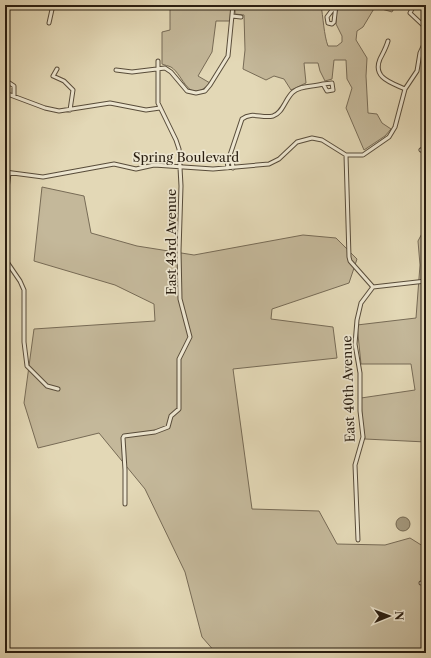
<svg xmlns="http://www.w3.org/2000/svg" width="431" height="658" font-family="'Libre Caslon Text',serif">
	<rect width="100%" height="100%" fill="#e3d8b6"/>
	<filter id="stains"><feTurbulence type="fractalNoise" baseFrequency=".005" numOctaves="4"/><feColorMatrix values="0 0 0 0 .2 0 0 0 0 .09 0 0 0 0 .02 0 0 0 .5 -.17"/></filter>
	<radialGradient id="worn" r=".72"><stop offset=".6" stop-color="#630" stop-opacity="0"/><stop offset="1" stop-color="#630" stop-opacity=".3"/></radialGradient>
	<path fill="#c4b89a" stroke="#776b56" d="M170,5H231L230,21H216L212,52L198,76L210,83C188,106 184,75 171,67C169,66 164,65 162,64V32L170,30Z
		M235,5H321C323,16 324,36 328,46H337L342,42V36L336,24L337,5H396L392,12L375,7L363,27L357,31L356,40L367,58L366,76L368,113L377,114L382,123L391,129L385,136L364,150L346,108L352,88L347,79L346,60H334L332,79L325,81L320,71L318,63H304L306,83L291,90L284,79L274,76L266,80L243,69L245,50L244,15L235,14Z
		M42,187L84,196L91,233L137,246L194,255L303,235L336,238L357,259L349,283L272,309L271,319L333,327L337,358L233,369L252,509L319,511L337,544L385,545L410,538L426,548V653H216L202,637L185,572L145,489L99,433L38,448L24,403L34,329L155,321L154,304L115,285L34,261Z
		M426,226V442L365,439L362,418L361,398L415,390L411,364H361L357,325L416,318L420,265L418,241Z"/>
	<path fill="#a4997e" stroke="#736852" d="M396 524a7 7 0 1 1 14 0a7 7 0 1 1-14 0Z"/>
	<g fill="none" stroke-linecap="round" stroke-linejoin="round">
		<g stroke="#584c3a" stroke-width="5">
			<path id="street" d="M336,5L334,22L332,24L328,23L327,17Z
				M414,5L410,13L426,28
				M232,16L241,17
				M5,20L8,5
				M49,23L53,5
				M388,41C386,48 383,53 380,59C372,78 392,83 405,89
				M57,69L53,76L64,81L73,90L70,110
				M116,70L132,72L165,68L171,72L187,91L196,93L205,91L210,85L228,56L233,5
				M5,80L14,86V96
				M5,93L45,108L59,111L110,103L146,110L160,108
				M421,150L426,147
				M346,155L349,257L350,261L373,287L361,303L357,320L355,344L360,373V411L363,437L355,465L358,540
				M229,158L242,119C252,111 262,119 273,116C283,113 285,99 293,92C301,85 313,87 323,84L327,91L333,90L332,83L323,84
				M228,168L227,160L229,158L232,159L233,168
				M5,172L43,177L114,164L136,169L154,165L213,169L269,164L279,159L297,142L312,138L322,140L346,155H363L389,137L395,127L405,89L417,71L420,53L426,40
				M5,205L9,173
				M5,259L20,281L24,290V342L27,366L47,386L58,389
				M373,287L426,281
				M125,504V470L123,438L124,436L155,432L168,427L171,416L179,409V359L190,337L180,299L179,251L181,186L179,149L176,140L158,103V61
				M421,583H426"/>
		</g>
		<use href="#street" stroke="#ede6d0" stroke-width="3"/>
	</g>
	<g text-anchor="middle" dominant-baseline="central" stroke-width="3.5" stroke-linejoin="round" paint-order="stroke">
		<g font-size="13" fill="#2a1e11" stroke="#ede6d0">
			<text x="186" y="157">Spring Boulevard</text>
			<text transform="translate(171 242) rotate(-90)">East 43rd Avenue</text>
			<text transform="translate(348 389) rotate(-92)">East 40th Avenue</text>
		</g>
	</g>
	<rect width="431" height="658" fill="none" stroke="#e3d8b6" stroke-width="20"/>
	<rect x="6" y="6" width="419" height="646" fill="none" stroke="#2a1e11" stroke-width="2"/>
	<rect x="10" y="10" width="411" height="638" fill="none" stroke="#2a1e11"/>
	<g transform="translate(389 616) rotate(89)" stroke="#ede6d0" stroke-width="3" paint-order="stroke">
	<path d="M0-3L7 15L0 10L-7 15Z" fill="#2a1e11"/>
	<text y="-6" font-size="11" font-weight="bold" text-anchor="middle" fill="#2a1e11">N</text>
	</g>
	<rect width="100%" height="100%" filter="url(#stains)"/>
	<rect width="100%" height="100%" fill="url(#worn)"/>
</svg>
